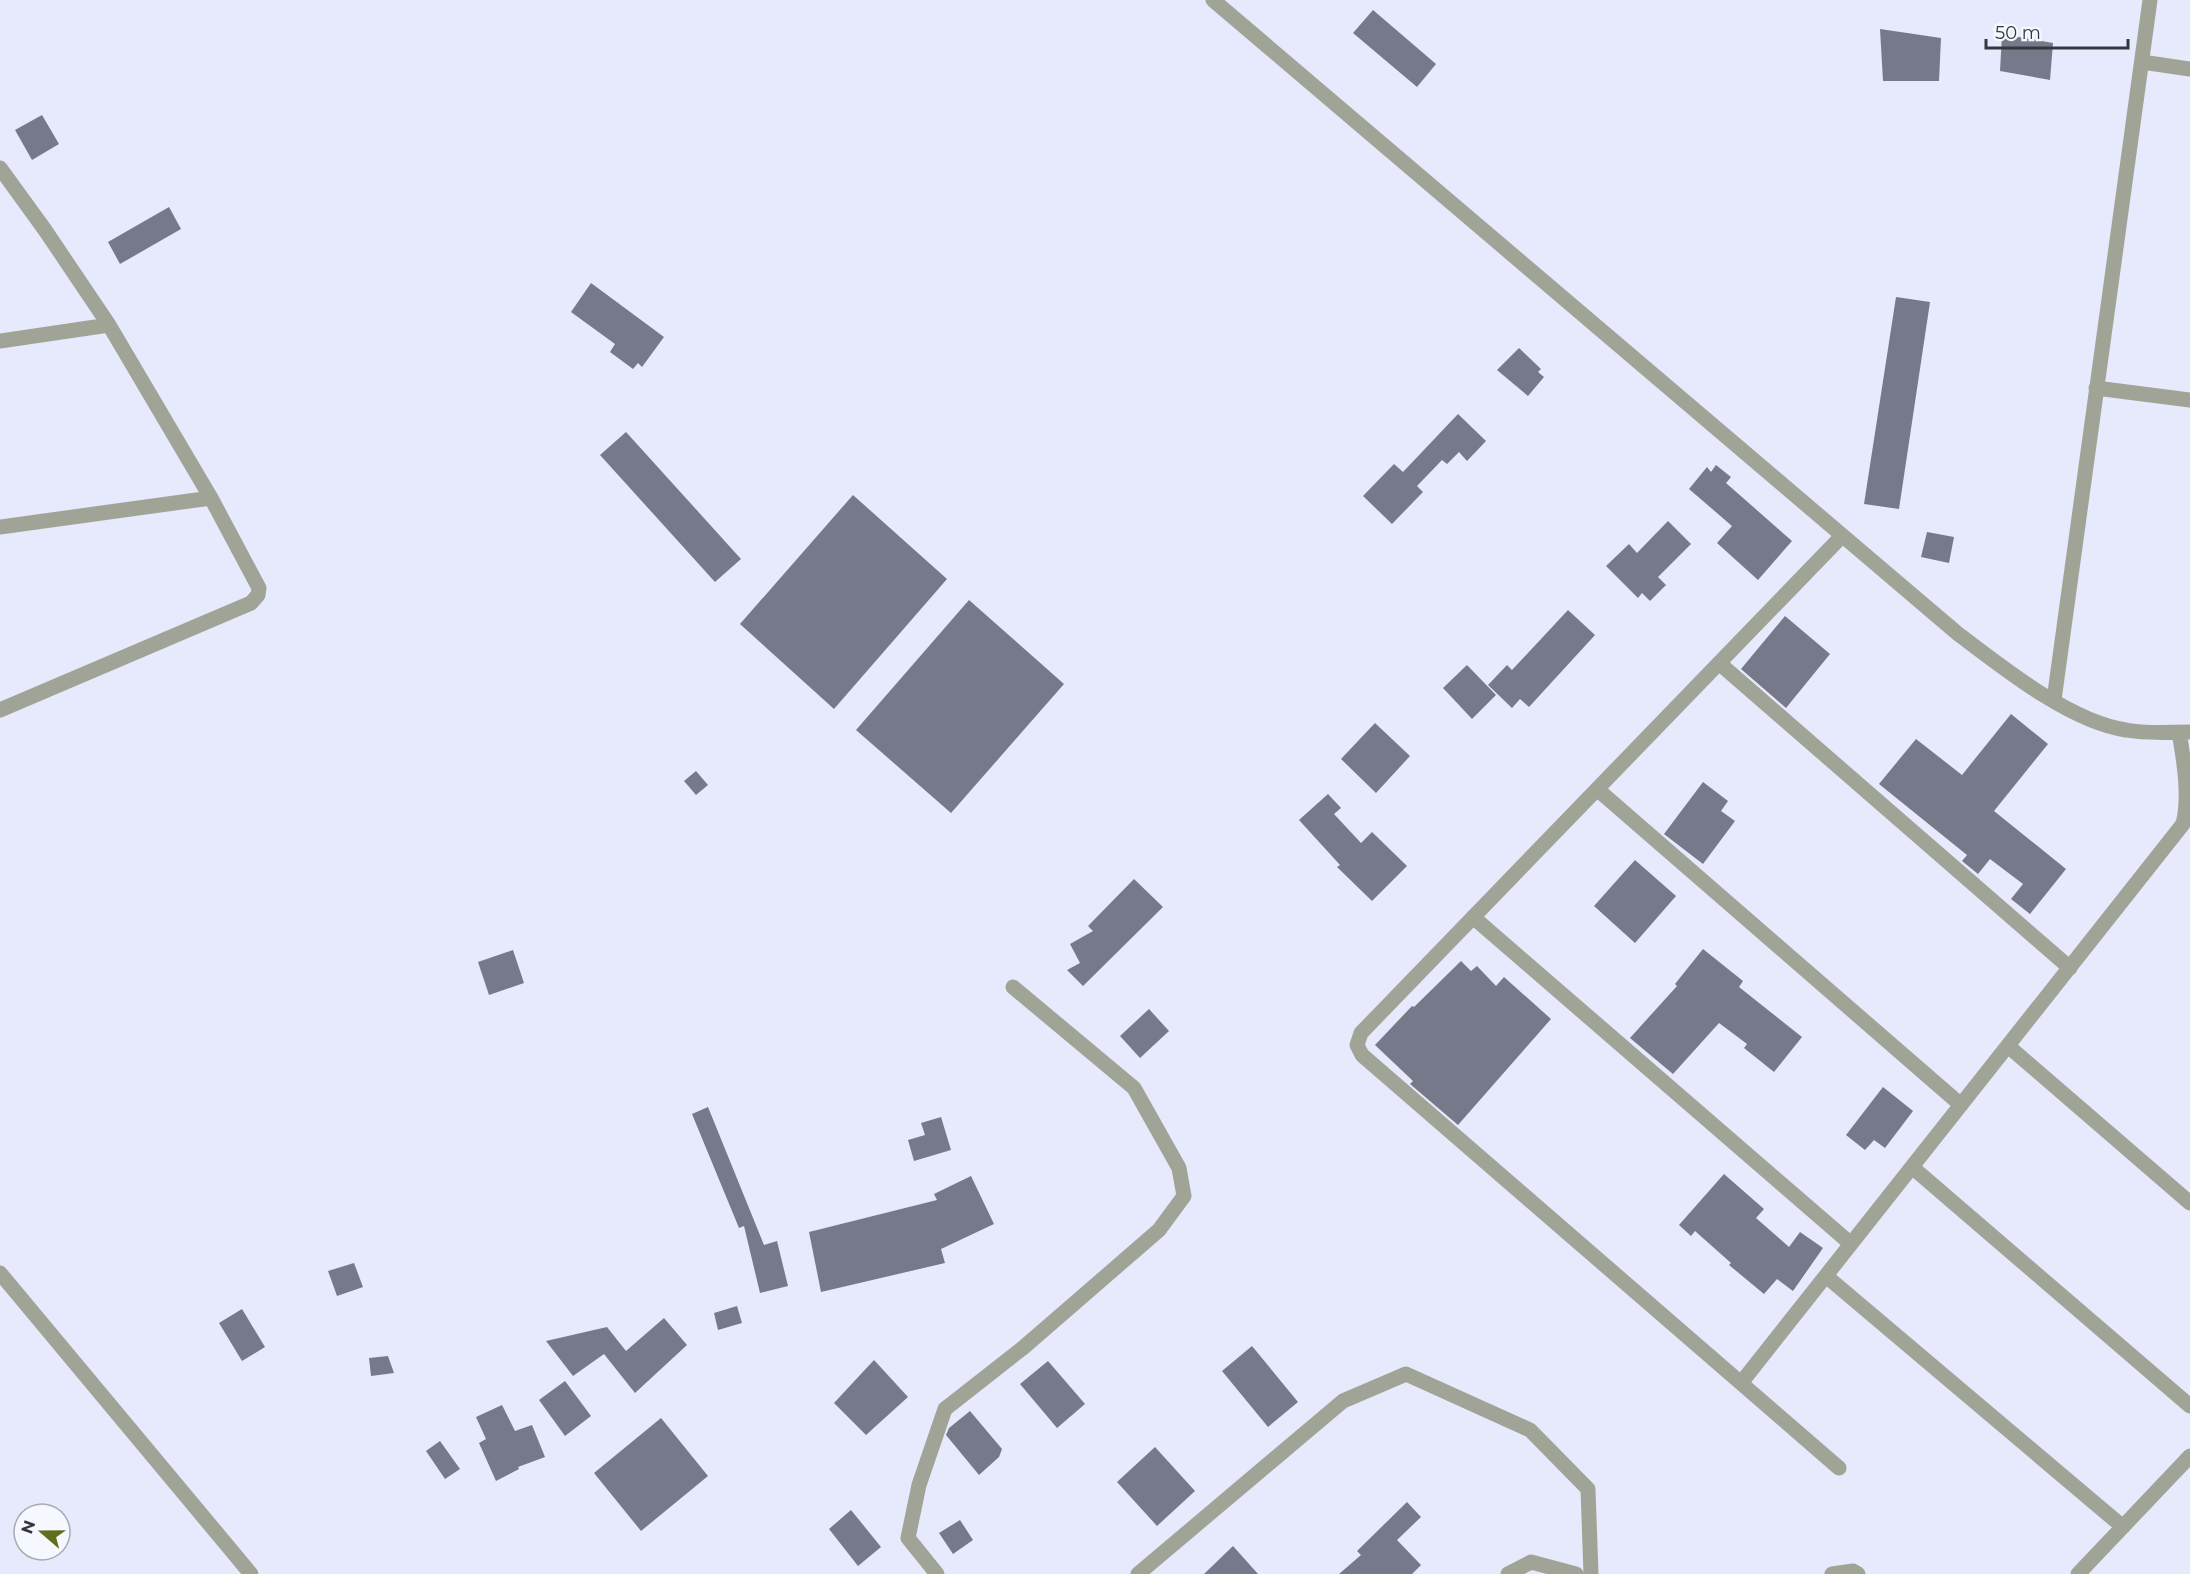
<svg xmlns="http://www.w3.org/2000/svg" width="2190" height="1574" font-family="Montserrat,sans-serif">
	<rect width="100%" height="100%" fill="#e6eafc"/>
	<path fill="#767989" d="M1373,10L1436,64L1417,87L1353,33Z
		M1880,29L1941,38L1939,81H1883Z
		M2002,34L2053,43L2050,80L2000,71Z
		M42,115L59,144L32,160L15,130Z
		M169,207L181,229L120,264L108,242Z
		M591,283L664,337L642,367L638,363L633,369L610,352L615,344L571,312Z
		M1896,297L1930,302L1899,509L1864,504Z
		M1519,348L1541,369L1538,372L1544,377L1528,396L1497,370Z
		M1458,414L1486,441L1467,461L1459,452L1447,464L1442,460L1417,486L1423,492L1392,524L1363,496L1394,464L1403,472Z
		M626,432L741,559L715,582L600,455Z
		M1716,465L1731,477L1726,483L1792,541L1758,580L1717,543L1732,526L1689,489L1707,467L1711,472Z
		M853,495L947,579L834,709L740,624Z
		M1668,521L1691,544L1658,577L1666,585L1650,601L1642,593L1638,598L1606,566L1629,544L1637,553Z
		M1927,532L1954,537L1949,563L1921,557Z
		M969,600L1064,684L951,813L856,730Z
		M1568,610L1595,635L1529,707L1520,699L1512,708L1488,685L1507,665L1512,670Z
		M1785,616L1830,654L1786,708L1741,669Z
		M1467,665L1496,695L1472,719L1443,688Z
		M2011,714L2048,744L1994,811L2066,869L2030,914L2011,899L2023,884L1990,859L1978,874L1962,861L1967,855L1879,784L1916,739L1962,775Z
		M1375,723L1410,756L1376,793L1341,759Z
		M696,771L708,785L696,795L684,781Z
		M1703,782L1728,801L1721,811L1735,821L1703,864L1664,834Z
		M1328,794L1341,808L1334,814L1361,843L1372,832L1407,866L1372,901L1337,867L1340,865L1299,820Z
		M1635,860L1676,896L1635,943L1594,906Z
		M1134,879L1163,907L1083,986L1067,970L1080,963L1070,944L1093,931L1088,926Z
		M1703,949L1743,981L1739,987L1802,1037L1774,1072L1744,1048L1747,1044L1719,1023L1673,1074L1630,1038L1677,986L1675,984Z
		M513,950L524,983L489,995L478,962Z
		M1461,961L1471,971L1477,966L1496,986L1504,977L1551,1019L1458,1125L1410,1084L1413,1081L1375,1045L1412,1006L1414,1007Z
		M1149,1009L1169,1031L1140,1058L1120,1036Z
		M1883,1087L1913,1111L1885,1148L1874,1140L1865,1150L1846,1135Z
		M708,1107L764,1245L777,1241L788,1286L760,1293L744,1226L739,1228L692,1114Z
		M941,1117L951,1150L914,1161L908,1140L925,1135L921,1123Z
		M1724,1174L1764,1209L1756,1218L1789,1247L1800,1232L1823,1248L1793,1291L1777,1279L1764,1294L1729,1265L1731,1263L1695,1231L1691,1236L1679,1225Z
		M971,1176L994,1224L941,1249L945,1263L821,1292L809,1232L937,1200L934,1194Z
		M354,1263L363,1287L337,1296L328,1271Z
		M737,1306L742,1323L718,1330L714,1313Z
		M242,1309L265,1347L242,1361L219,1323Z
		M664,1318L687,1345L635,1393L604,1354L573,1376L546,1341L607,1327L626,1351Z
		M1252,1346L1298,1402L1268,1427L1222,1371Z
		M388,1356L394,1373L371,1376L369,1358Z
		M874,1360L908,1397L866,1435L834,1403Z
		M1048,1361L1085,1404L1057,1428L1020,1384Z
		M565,1381L591,1416L565,1436L539,1400Z
		M502,1405L515,1431L532,1425L545,1457L518,1467L519,1469L496,1481L479,1443L486,1439L476,1417Z
		M970,1411L1002,1449L999,1457L979,1475L946,1435L949,1428Z
		M661,1418L708,1476L641,1531L594,1473Z
		M440,1441L460,1469L445,1479L426,1451Z
		M1155,1447L1195,1491L1157,1526L1117,1482Z
		M1407,1502L1421,1517L1397,1540L1421,1565L1412,1574H1339L1361,1555L1357,1551Z
		M851,1510L881,1547L858,1566L829,1529Z
		M960,1520L973,1540L953,1554L939,1533Z
		M1233,1546L1258,1574H1204Z"/>
	<g fill="none" stroke-linecap="round" stroke-linejoin="round">
		<path stroke="#a0a496" stroke-width="15" d="M1213,0L1957,633C2002,667 2070,722 2126,730C2147,734 2169,732 2190,732
			M2142,62L2190,69
			M0,168L45,230L109,325L211,498L259,588L258,595L251,603L0,710
			M0,341L109,325
			M2096,388L2190,400
			M0,527L211,498
			M1719,663L2070,968
			M2054,700L2150,0
			M1597,789L1961,1105
			M1473,917L1851,1244
			M2008,1046L2190,1203
			M1912,1167L2190,1406
			M0,1273L251,1574
			M1826,1276L2123,1527
			M1741,1383L2183,824C2190,797 2184,761 2179,732
			M1839,1468L1362,1055L1357,1045L1361,1033L1842,536
			M937,1574L908,1538L919,1485L945,1409L1024,1347L1159,1230L1184,1196L1179,1168L1134,1088L1013,987
			M1138,1574L1343,1401L1406,1374L1530,1430L1588,1489L1591,1574
			M1508,1574L1531,1562L1576,1574
			M1832,1574L1853,1571L1858,1574
			M2078,1574L2190,1456"/>
	</g>
	<g transform="translate(42 1532) rotate(290)"><circle r="28" fill="#f6f8ff" stroke="#a9abb2" stroke-width="1.5"/>
	<path d="M0-4.5L10 22L0 15L-10 22Z" fill="#5e6f1d"/>
	<text y="-9" font-size="16" font-weight="bold" text-anchor="middle" fill="#35373e">N</text>
	</g>
	<path d="M1986 39v9h142v-9" fill="none" stroke="#35373e" stroke-width="3"/>
	<text x="1995" y="39" font-size="18" fill="#35373e" stroke="#f6f8ff" stroke-width="4.5" paint-order="stroke">50 m</text>
</svg>
